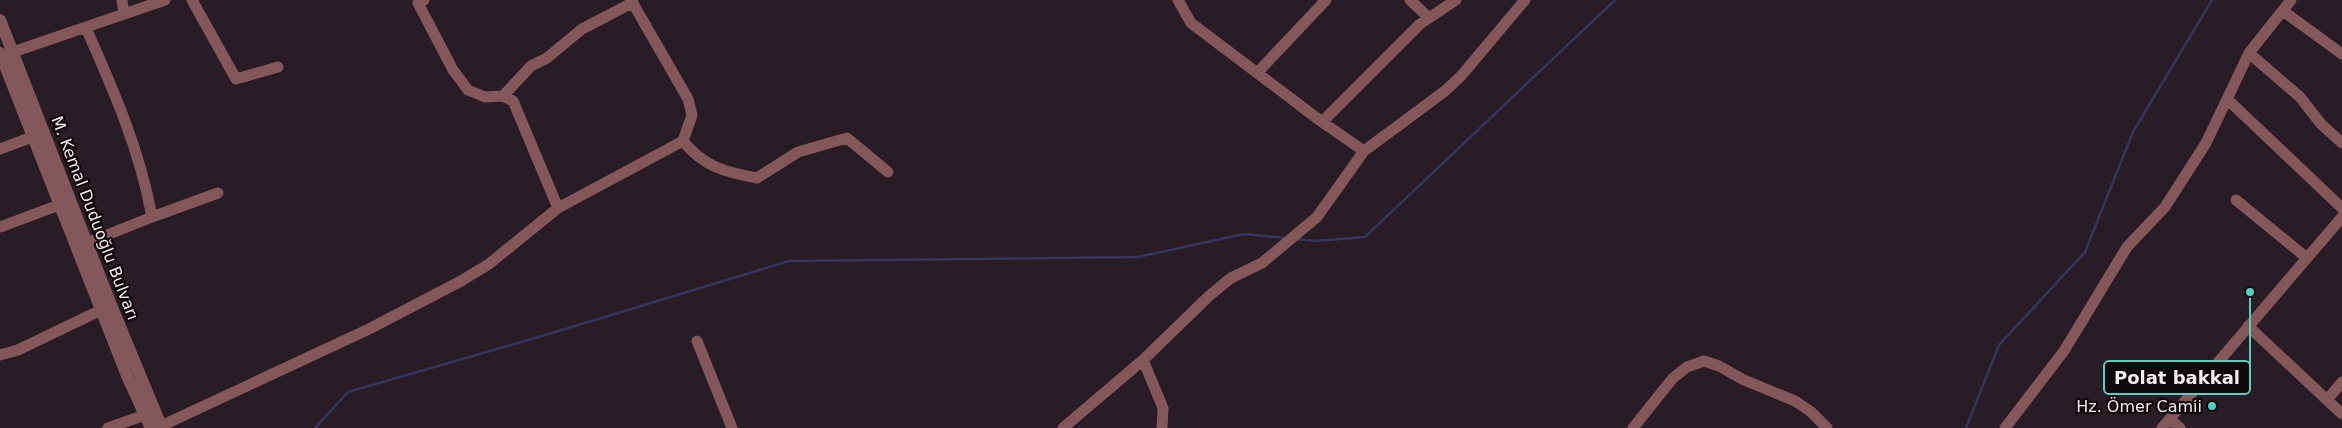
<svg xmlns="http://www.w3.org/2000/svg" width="2342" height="428" font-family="'DejaVu Sans',sans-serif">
	<rect width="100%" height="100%" fill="#2a1c24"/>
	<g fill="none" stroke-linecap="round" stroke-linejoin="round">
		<path stroke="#343660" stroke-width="2.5" d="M1296,239L1315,241L1365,237L1615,0
			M315,428L348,392L542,336L789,261L1138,257L1244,234L1286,238
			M1966,428L1999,345L2085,252L2133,132L2212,0"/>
		<path stroke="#84575b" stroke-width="11" d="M122,0L124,14
			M192,0L236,79L278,67
			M424,0L418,3L453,70L468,90L485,97L503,96L513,101L558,208
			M1178,0L1191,23L1322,122L1364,151
			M1410,0L1428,17
			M2283,11L2342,54
			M86,28C113,89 140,150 152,217L87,243
			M13,52L165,0
			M2249,53L2300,97L2321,124L2342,143
			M1257,73L1326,0
			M503,96L531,66L547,58L582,29L632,3L633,0
			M2227,99L2342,208
			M1322,122L1420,24L1456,0
			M683,141C704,167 725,172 757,178L798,152L847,138L888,172
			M0,149L32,137
			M2236,200L2307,258
			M152,217L218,193
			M0,227L59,205
			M2248,326L2342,414
			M697,341L732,428
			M0,355L18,350L101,310
			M1143,360L1163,408L1162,428
			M2327,400L2342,382
			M2170,419L2180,428
			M161,426L369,329L461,281L489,264L558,208L683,141L692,115L688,99L631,0
			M108,428L145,415
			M1063,428L1143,360L1209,296L1231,278L1262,263L1317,217L1364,151L1445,91L1461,76L1525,0
			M1633,428L1673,378L1687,367L1704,361L1719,366L1744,380L1795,401L1810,411L1827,428
			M2005,428L2064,351L2127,247L2165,207L2206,143L2249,53L2291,0
			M2162,428L2342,217"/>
		<path stroke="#84575b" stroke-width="12" d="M0,20L111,305L162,428
			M0,53L128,378L151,428"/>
	</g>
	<circle fill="#58cec0" stroke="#0e080c" stroke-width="2" cx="2212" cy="406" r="5"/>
	<g text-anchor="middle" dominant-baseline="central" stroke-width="4.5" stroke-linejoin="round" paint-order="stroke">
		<g font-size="16" fill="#f5ebf1" stroke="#0e080c">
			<text transform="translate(95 218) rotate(69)">M. Kemal Duduoğlu Bulvarı</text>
		</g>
		<g font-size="16" fill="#f5ebf1" stroke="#0e080c" text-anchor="end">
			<text x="2202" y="406">Hz. Ömer Camii</text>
		</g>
	</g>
	<path fill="none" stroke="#58cec0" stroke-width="2" d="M2250 292L2250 377"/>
	<circle fill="#58cec0" stroke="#0e080c" stroke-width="2" cx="2250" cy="292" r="5"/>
	<rect fill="#0e080c" stroke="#58cec0" stroke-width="2" x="2104" y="361" width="146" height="33" rx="5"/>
	<g font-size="18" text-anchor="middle" font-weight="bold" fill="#f5ebf1">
		<text x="2177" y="384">Polat bakkal</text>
	</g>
</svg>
